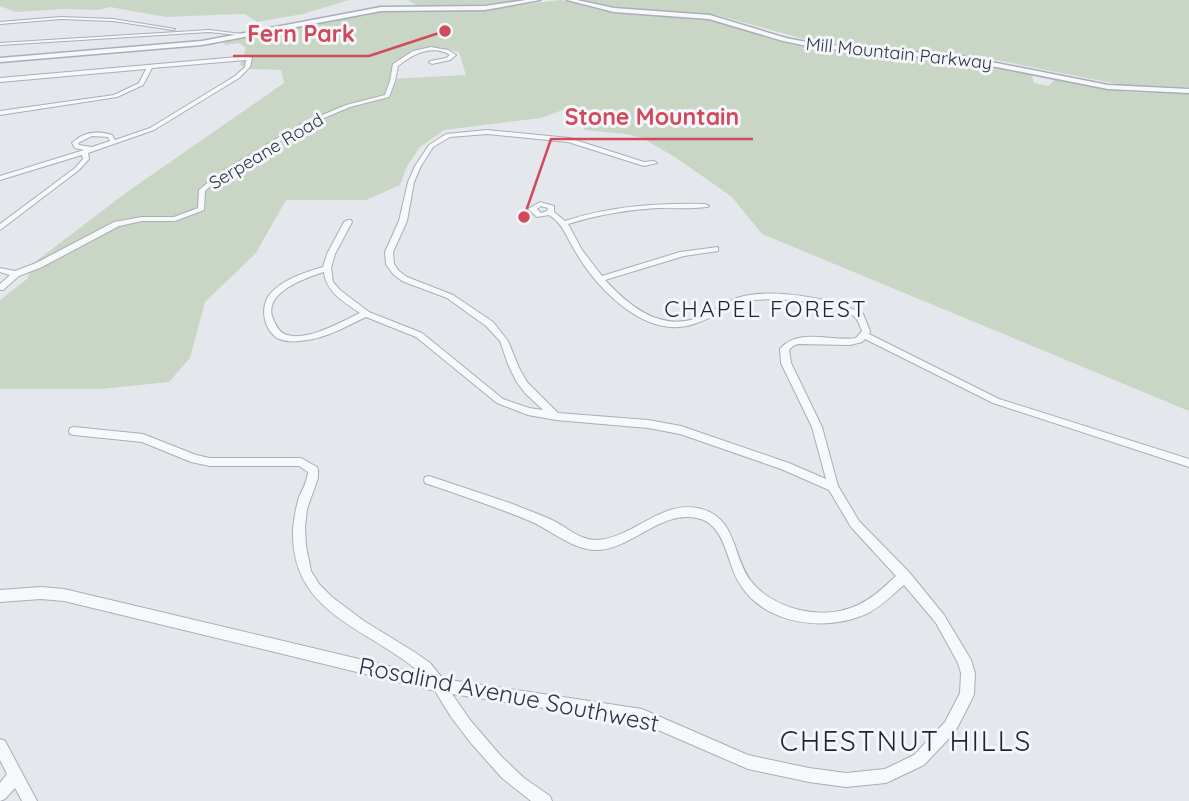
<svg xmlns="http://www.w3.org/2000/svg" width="1189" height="801" font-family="Quicksand,sans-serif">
	<rect width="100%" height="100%" fill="#e4e7ec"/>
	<path fill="#c9d6c5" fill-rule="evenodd" d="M0,0H349L303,14L257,22L245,14H238L166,17L110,7L98,10L63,9L16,12L0,6Z
		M408,0H522L473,6L416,5Z
		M561,0L603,11L709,19L780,42L808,48L980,63L1022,71L1032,76L1034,83L1048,86L1056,79L1127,92L1189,94V411L762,234L732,197L675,157L642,138L626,134L585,130L582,127L585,117L583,113L565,109L541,118L444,130L420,147L407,166L400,185L366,200H286L256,253L205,302L190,358L169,382L101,389H0V300L27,279L35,262L127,192L284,83L281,70L251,69L240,65L246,48L239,43L225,45L224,41L383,11H472ZM432,47L459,52L466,75L390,79C398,57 409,52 432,47Z
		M579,0H1189V87L1127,86L976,56L818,43L717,15L615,7Z"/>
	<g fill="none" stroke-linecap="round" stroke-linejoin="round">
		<g stroke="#a9aeb7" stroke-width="2">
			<path id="minor" d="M61,17L113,19L175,29L173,30L113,21L61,19L0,24V22Z
				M209,30L250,35L248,36L209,32L0,45V43Z
				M431,47L448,50L456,55L450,60L432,64L429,62L430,61L446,58L450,55C432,44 413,54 398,66L395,81L389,97L350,107L305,126L222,176L205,191L204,210L175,221H142L119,226L42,267L19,276L3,290H0V284L10,275L0,272V268L15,271L36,263L114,222L142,217H174L198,208L199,190L218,174L301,124L346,105L385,95L390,81L393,64L413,51Z
				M249,56L252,58L250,67L239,78L154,130L88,153L89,159L79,170L0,230V224L75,168L83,159L82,155L0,180V176L84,150L75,148L72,143C83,132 97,130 112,135L115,140L150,128L235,76L245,67L246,60L152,68L143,85L117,97L0,115V111L114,95L139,83L146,69L0,82V78ZM92,136L108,137L110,141L92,147L79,145L78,143Z
				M487,130L569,138L644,162L654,161L657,163L644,166L568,142L487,134L450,137L433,147L421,166L414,182L407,221L393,252L394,264L399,271L407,277L453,295L493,322L508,341L519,368L527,382L558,413L648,420L681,426L789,463L826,479L812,427L781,363L780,349C798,327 832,342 856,338L862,331C860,326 858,320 855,317C839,302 766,295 745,302C719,310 699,329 670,327C631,324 592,282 574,249C566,236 563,224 549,215L537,217L528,209L540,202L554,206V212L565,221C611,206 657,203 705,204L709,206L707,207C691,209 673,208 657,208C626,210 597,215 568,224L582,250L602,276L680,252L718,247V251L684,256L605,280C628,305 658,330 694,319C709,314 722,304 737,298C769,287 834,298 863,314L870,331L869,334L999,399L1189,459V467L993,403L865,339L862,342L850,345L798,344L793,346L789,350L791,363L822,427L838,486L859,521L909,572L944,615L971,660L975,673L974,694L972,699L955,732L924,765L886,783L846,787L809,782L748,769L642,723L452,694L470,720L501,756L524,778L550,796L552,801H531L502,778L470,742L451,717L435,691L64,601L41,599L0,602V590L41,587L64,589L422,674C370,628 290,615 293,529C294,518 296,508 299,497C303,489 307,481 308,472L299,466H210L191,462L142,442L74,435L70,434L69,431L70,428L74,427L143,434L196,455L210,458H301L317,467L318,470V478L307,509L305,527L306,546L311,571L319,584L332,597L364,621L416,653L430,663L443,679L642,709L748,755L809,768L846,773L885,769L914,755L945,722L960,693L961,673L958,663L936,623L904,585C892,595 881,607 866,614C826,632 767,625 741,586C726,565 727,524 697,518C661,510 633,548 598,550C574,551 551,530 530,521C496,507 460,495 425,483L424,480L425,477L429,476C456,485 483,494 510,503C524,509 540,514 554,521C568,528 581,541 597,540C633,538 660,501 697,508C738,516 731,555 751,581C775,611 824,621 858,605C873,598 884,587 896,576L851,527L829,490L781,469L680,434L648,428L556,420L528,415L497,403L416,337L366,317C345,327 323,340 299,341C292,342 283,341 277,338C263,328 260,307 270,294C283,279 306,272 323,267L327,254L344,222L348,220H351L352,222L335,254L331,268L333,282L340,290L369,312L422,333L503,399L529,408L543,410L525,393L516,381L508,364L500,341L486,326L447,298L402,281L393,274L386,264L385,252L399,221L408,182L415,166L429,145L446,134ZM541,206L548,208L547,211L541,213L537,209ZM324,272C326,292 344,302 360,313C341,322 308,341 287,335C279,333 276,325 273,319C262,293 305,278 324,272Z
				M0,739L5,741L37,801H22L15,788L5,799L0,801V783L7,774L0,760Z"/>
		</g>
		<g stroke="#a9aeb7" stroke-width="3">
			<path id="tertiary" d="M526,0H540L485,10L381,11L202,45L0,62V58L202,41L381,7L485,6Z
				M567,0H577L614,8L710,15L786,38L817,44L961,56L1108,85L1189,89V93L1108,89L961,60L817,48L783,41L709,19L614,12Z"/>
		</g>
		<use href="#minor" fill="#f7f8fa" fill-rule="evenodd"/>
		<use href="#tertiary" fill="#f7f8fa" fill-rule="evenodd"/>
	</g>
	<g text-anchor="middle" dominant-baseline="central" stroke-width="6" stroke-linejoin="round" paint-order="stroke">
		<g font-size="18" fill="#2b3445" stroke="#f4f6f9">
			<text transform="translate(899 53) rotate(6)">Mill Mountain Parkway</text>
			<text transform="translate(266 151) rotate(-31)">Serpeane Road</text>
		</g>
		<g font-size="23" letter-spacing="2" fill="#1d2536" stroke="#f4f6f9">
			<text x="766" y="308">CHAPEL FOREST</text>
		</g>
		<g font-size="24" fill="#2b3445" stroke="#f4f6f9">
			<text transform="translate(509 694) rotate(11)">Rosalind Avenue Southwest</text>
		</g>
		<g font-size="28" letter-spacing="2" fill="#1d2536" stroke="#f4f6f9">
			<text x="906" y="740">CHESTNUT HILLS</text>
		</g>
	</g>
	<path fill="none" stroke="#d1495b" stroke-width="2.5" d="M445 31L369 56H233M524 217L551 139H753"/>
	<g fill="#d1495b" stroke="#f4f6f9" stroke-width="2.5">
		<circle cx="445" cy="31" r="7"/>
		<circle cx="524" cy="217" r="7"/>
	</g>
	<g font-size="23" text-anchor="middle" font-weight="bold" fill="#d1495b" stroke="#f4f6f9" stroke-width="6" stroke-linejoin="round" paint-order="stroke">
		<text x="301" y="42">Fern Park</text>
		<text x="652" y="125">Stone Mountain</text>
	</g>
</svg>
